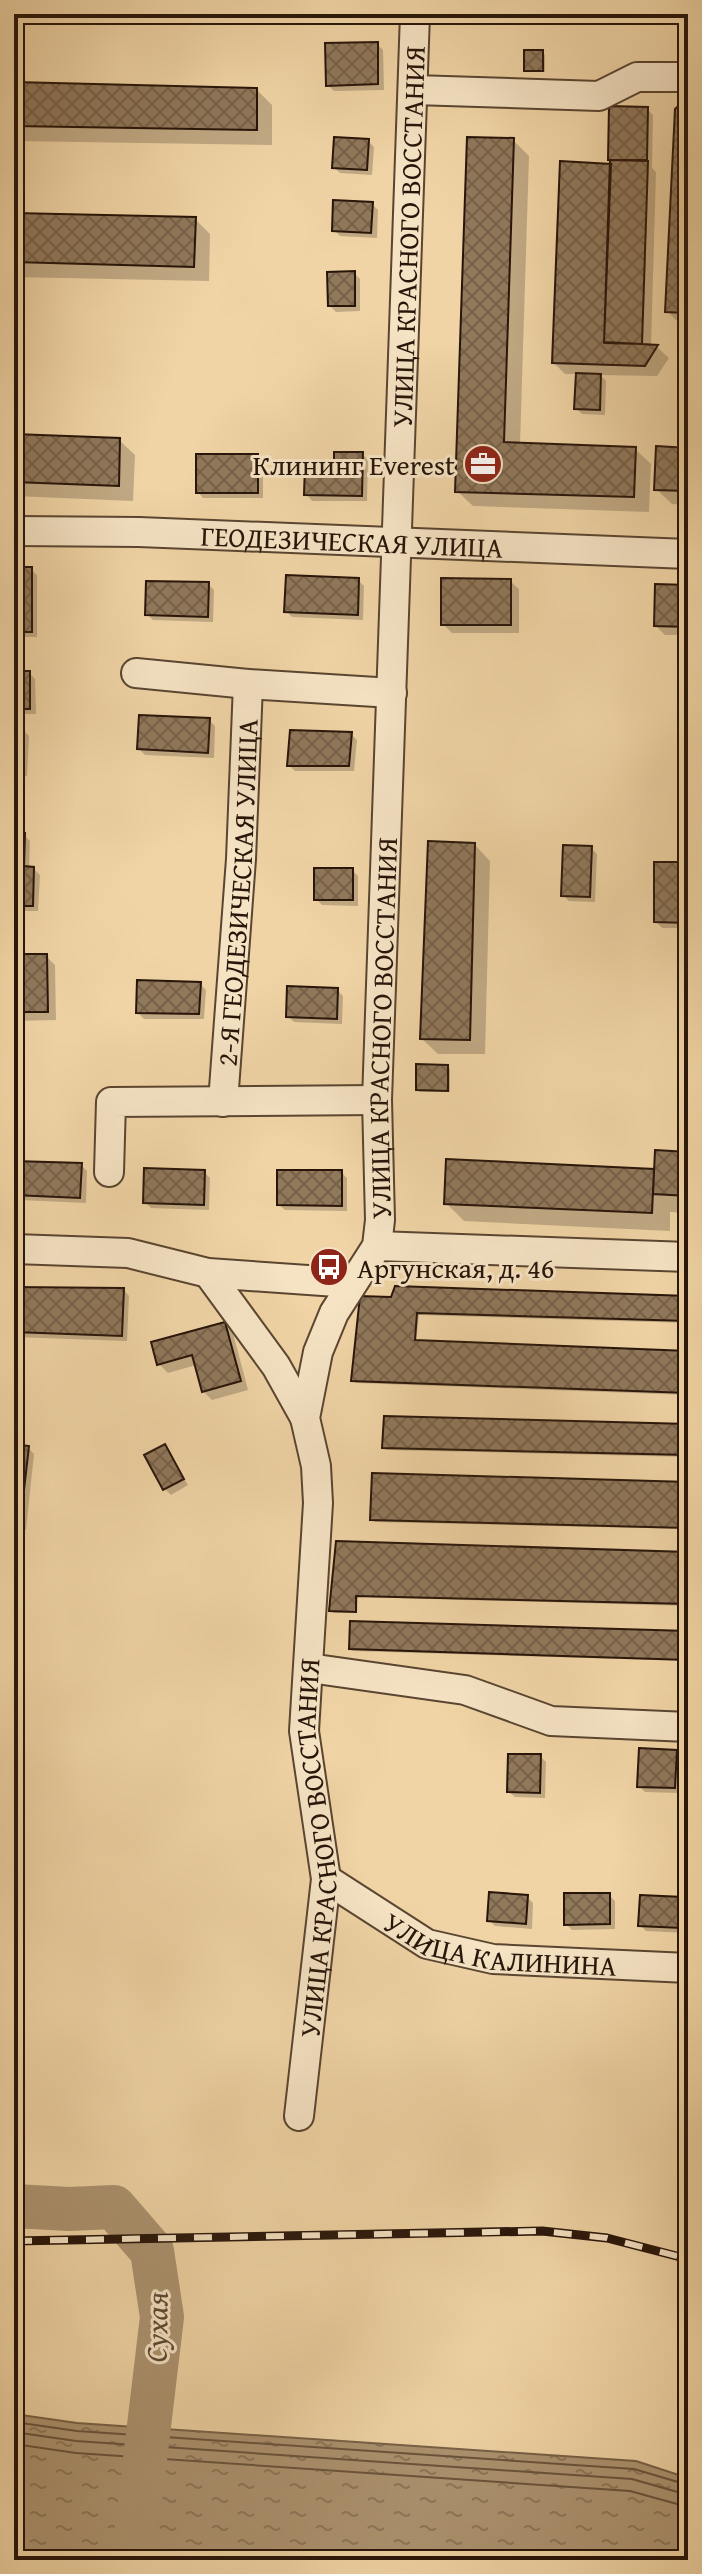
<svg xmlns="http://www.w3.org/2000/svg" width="702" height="2574" font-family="'Gentium Book Plus',serif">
	<defs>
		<pattern id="water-ripples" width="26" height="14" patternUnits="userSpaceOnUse" patternTransform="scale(2)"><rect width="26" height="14" fill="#ac9370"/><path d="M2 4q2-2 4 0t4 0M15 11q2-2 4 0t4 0" fill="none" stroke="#8c775a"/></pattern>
		<pattern id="building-cross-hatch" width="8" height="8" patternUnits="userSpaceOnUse" patternTransform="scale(2)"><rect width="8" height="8" fill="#90785b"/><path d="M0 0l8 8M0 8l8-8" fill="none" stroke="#766149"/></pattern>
	</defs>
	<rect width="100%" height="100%" fill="#f0d4a5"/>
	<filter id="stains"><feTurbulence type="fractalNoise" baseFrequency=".0025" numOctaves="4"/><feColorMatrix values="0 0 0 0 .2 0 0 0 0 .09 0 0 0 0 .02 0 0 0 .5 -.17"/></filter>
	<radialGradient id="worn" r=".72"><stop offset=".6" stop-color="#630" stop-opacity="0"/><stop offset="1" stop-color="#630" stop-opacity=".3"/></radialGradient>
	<path fill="url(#water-ripples)" stroke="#776147" stroke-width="2" d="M14,2414L77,2423L636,2461L688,2478V2560H14Z"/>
	<path fill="#0003" d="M349,14H386V18H353Z
		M377,44L383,50L384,90L334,91L328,85Z
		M542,52L545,55V72H529L526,70Z
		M14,84L257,90L272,105V145L14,141Z
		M688,87V321L676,320L667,311Z
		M647,109L653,115L652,168L656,172L651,347H657L669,358L657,376L600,375L606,381L605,415L582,414L576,408L578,374H565L554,363L612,166L610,159Z
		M513,140L529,156L520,445L635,449L651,464L649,512L473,506L457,491Z
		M368,141L374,147L372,175L340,173L334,167Z
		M372,204L378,210L377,238L340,236L334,230Z
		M14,215L195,219L210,234L209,281L14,277Z
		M354,273L360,279V311L336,312L330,306Z
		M14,436L119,440L135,455L133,501L14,496Z
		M688,450V505L672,504L656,489Z
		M362,454L368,460L367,501H312L307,495L336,466Z
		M257,456L263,462V498H203L198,492Z
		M14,569H31L37,575V637H14Z
		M358,580L364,586L363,620L292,617L286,611Z
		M510,581L519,589V633H452L443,624Z
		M208,584L214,590L213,622L153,620L147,614Z
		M688,587V635H665L656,626Z
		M14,673H29L35,679L36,714H14Z
		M209,720L215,726L214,758L145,755L139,749Z
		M14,729L23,730L29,736L27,776L14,775Z
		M351,734L357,740L354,771H295L289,765Z
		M14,835H24L30,841L29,869H34L40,875L38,911H14Z
		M475,845L490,861L485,1054H438L422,1039Z
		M591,848L597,854L595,902L569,901L563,895Z
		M688,864V928H662L656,922Z
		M352,870L358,876V906L322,905L316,899Z
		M14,956H46L55,965L56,1020L14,1021Z
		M200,984L206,990L204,1019H144L138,1013Z
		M337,990L343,996L342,1024L294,1022L288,1016Z
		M447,1067L450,1069V1092H420L418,1090Z
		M688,1154V1213L670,1212V1231L464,1221L446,1203L448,1162L656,1171Z
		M81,1165L87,1171L86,1203L20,1200L14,1194Z
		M204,1172L210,1178L209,1210L151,1208L145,1202Z
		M341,1172L347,1178V1211L285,1210L279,1205Z
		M14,1289L124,1290L129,1296L127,1341L14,1337Z
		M362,1298H688V1323L419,1315L416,1342L688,1353V1395L356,1383L353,1381Z
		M224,1324L233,1333L248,1390L212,1400L203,1391L196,1365L168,1373L159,1364Z
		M688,1426V1457L386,1450L384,1447Z
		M14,1446L28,1448L34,1454L26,1530L14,1529Z
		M164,1446L188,1485L171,1495L165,1489Z
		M688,1484V1529L375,1522L372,1519Z
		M338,1543L688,1554V1606L358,1597L357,1613H333L331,1610Z
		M688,1633V1661L353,1651L351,1648Z
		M676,1752L682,1758L680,1793L645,1792L639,1786Z
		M540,1756L546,1762L545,1798L515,1797L509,1792Z
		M609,1895L615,1901V1929L572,1930L566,1924Z
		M527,1897L533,1903L532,1929L495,1926L489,1920Z
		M682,1899L688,1905L687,1933L646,1931L640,1925Z"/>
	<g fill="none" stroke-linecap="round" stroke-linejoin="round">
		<path stroke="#6a543d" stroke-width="2" d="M14,2422L77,2431L634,2469L688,2485
			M14,2432L76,2441L632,2479L688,2495
			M14,2444L76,2453L630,2491L688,2507"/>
		<path stroke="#ac9370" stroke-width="44" d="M14,2206L69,2209L114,2207L152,2251L162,2317L133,2560"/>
	</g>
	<path fill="url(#building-cross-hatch)" stroke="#28150a" stroke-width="2" d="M678,14H688V53H681Z
		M378,42V84L326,86L325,43Z
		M524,50H543V71H524Z
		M14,82L257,88V130L14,126Z
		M686,85H688L686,313L665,312L675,109L685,100Z
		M609,106L648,107L647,160H608Z
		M334,137L369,139L367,170L332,168Z
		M467,137L514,138L504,442L636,447L634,497L455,492Z
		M610,160L648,161L642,344L604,343Z
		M560,161L611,164L604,342L658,345L645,366L552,363Z
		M333,200L373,202L371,233L332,231Z
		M14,213L196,217L194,267L14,262Z
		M355,271V306H328L327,272Z
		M576,373L601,374L600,410L574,409Z
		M14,434L120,438L119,486L14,482Z
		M656,446L688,448V491L654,490Z
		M334,452H363L362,496L304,495L305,464H334Z
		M196,454H258V493H196Z
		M14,567H32V632H14Z
		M286,575L359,578L358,615L284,612Z
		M441,578L511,579V625H441Z
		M146,581L209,582L208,617L145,615Z
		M655,584L688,585V627L654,626Z
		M14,671H30V709H14Z
		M139,715L210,718L208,753L137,749Z
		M14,727L24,728L22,771L14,770Z
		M290,730L352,732L349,766H287Z
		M14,833H25L24,866L34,867L33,906H14Z
		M428,841L475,843L470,1040L420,1039Z
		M563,845L592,846L590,897L561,896Z
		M654,862H688V923L654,922Z
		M314,868H353V900H314Z
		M14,954H47L48,1012H14Z
		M137,980L201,982L199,1014L136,1013Z
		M287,986L338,988L337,1019L286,1017Z
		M416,1064L448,1065V1091L416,1090Z
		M655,1150L688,1152V1196L653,1194Z
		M446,1159L654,1169L652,1213L444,1204Z
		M14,1161L82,1163L80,1198L14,1195Z
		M144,1168L205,1170L204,1205L143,1203Z
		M277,1170H342V1206L277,1205Z
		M395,1286L688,1296V1321L417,1313L415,1340L688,1351V1393L351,1381L360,1296L391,1297Z
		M14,1287L124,1288L122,1336L14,1332Z
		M225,1322L241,1381L202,1392L192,1355L157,1365L151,1342Z
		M384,1416L688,1424V1455L382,1448Z
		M14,1444L29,1446L20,1525L14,1524Z
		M165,1444L184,1479L163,1490L144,1455Z
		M372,1473L688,1482V1528L370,1520Z
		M336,1541L688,1552V1604L356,1596V1612L329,1611Z
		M350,1621L688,1631V1660L349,1649Z
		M639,1748L677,1750L675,1788L637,1787Z
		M508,1754H541L540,1793L507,1792Z
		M489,1892L528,1895L526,1924L487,1921Z
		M564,1893H610V1924L564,1925Z
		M640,1895L683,1897L682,1928L638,1926Z"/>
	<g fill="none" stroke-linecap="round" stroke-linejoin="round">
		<g stroke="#5a4531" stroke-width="32">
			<g id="minor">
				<path d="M414,90L599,96L637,77H688"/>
				<path id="s1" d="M14,531L139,532L688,554"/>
				<path d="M136,673L248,684L392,693"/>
				<path id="s2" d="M223,1102L241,859L248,684"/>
				<path d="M109,1172L111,1102L377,1100"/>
				<path d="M377,1246L688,1257"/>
				<path d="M14,1249L128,1253L208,1273L351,1283"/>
				<path d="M208,1273L276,1366L305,1418"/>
				<path d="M309,1668L465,1690L551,1721L688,1727"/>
				<path id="s3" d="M326,1879L427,1944L493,1959L688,1968"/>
				<path id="s4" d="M299,2116L326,1879L304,1731L318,1503L316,1466L305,1418L318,1352L334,1313L377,1246L380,1220L377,1100L415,14"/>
			</g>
		</g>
		<use href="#minor" stroke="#f5e3c4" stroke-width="28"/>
		<g stroke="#28150a" stroke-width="9">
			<path id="rail" d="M14,2241L542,2231L607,2238L688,2259"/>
		</g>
		<use href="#rail" stroke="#f5e3c4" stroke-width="6" stroke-dasharray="18" stroke-linecap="butt"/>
	</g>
	<defs>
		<g id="office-disc" transform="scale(2)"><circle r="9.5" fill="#8f2418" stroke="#f5e3c4"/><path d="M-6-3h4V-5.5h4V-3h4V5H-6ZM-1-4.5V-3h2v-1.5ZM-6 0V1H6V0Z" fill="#fff"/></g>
		<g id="bus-disc" transform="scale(2)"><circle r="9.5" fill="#8f2418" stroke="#f5e3c4"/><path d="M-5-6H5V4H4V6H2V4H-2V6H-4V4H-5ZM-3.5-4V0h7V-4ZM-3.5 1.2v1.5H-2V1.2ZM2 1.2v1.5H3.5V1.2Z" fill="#fff"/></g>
	</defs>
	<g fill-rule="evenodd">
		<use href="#office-disc" x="483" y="464"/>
		<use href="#bus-disc" x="329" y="1267"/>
	</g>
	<g text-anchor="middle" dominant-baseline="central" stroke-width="6" stroke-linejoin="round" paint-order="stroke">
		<g font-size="28" fill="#28150a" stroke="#f5e3c4">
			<text stroke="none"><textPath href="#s4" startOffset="1902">УЛИЦА КРАСНОГО ВОССТАНИЯ</textPath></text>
			<text stroke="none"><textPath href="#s1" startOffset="338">ГЕОДЕЗИЧЕСКАЯ УЛИЦА</textPath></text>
			<text stroke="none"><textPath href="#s2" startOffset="210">2-Я ГЕОДЕЗИЧЕСКАЯ УЛИЦА</textPath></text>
			<text stroke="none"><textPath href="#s4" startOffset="1110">УЛИЦА КРАСНОГО ВОССТАНИЯ</textPath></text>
			<text stroke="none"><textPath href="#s4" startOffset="270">УЛИЦА КРАСНОГО ВОССТАНИЯ</textPath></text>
			<text stroke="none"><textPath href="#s3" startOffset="192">УЛИЦА КАЛИНИНА</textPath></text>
		</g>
		<g font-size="28" fill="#28150a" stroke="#f5e3c4" text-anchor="end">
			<text x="455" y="464">Клининг Everest</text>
			<text x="357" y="1267" text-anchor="start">Аргунская, д. 46</text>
		</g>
		<g font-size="30" font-style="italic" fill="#5d4733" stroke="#f5e3c4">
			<text transform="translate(156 2327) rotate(-89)">Сухая</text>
		</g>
	</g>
	<rect width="702" height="2574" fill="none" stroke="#f0d4a5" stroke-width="48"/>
	<rect x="16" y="16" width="670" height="2542" fill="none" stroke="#28150a" stroke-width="4"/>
	<rect x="24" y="24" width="654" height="2526" fill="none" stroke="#28150a" stroke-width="2"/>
	<rect width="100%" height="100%" filter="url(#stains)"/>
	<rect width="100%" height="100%" fill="url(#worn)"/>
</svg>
